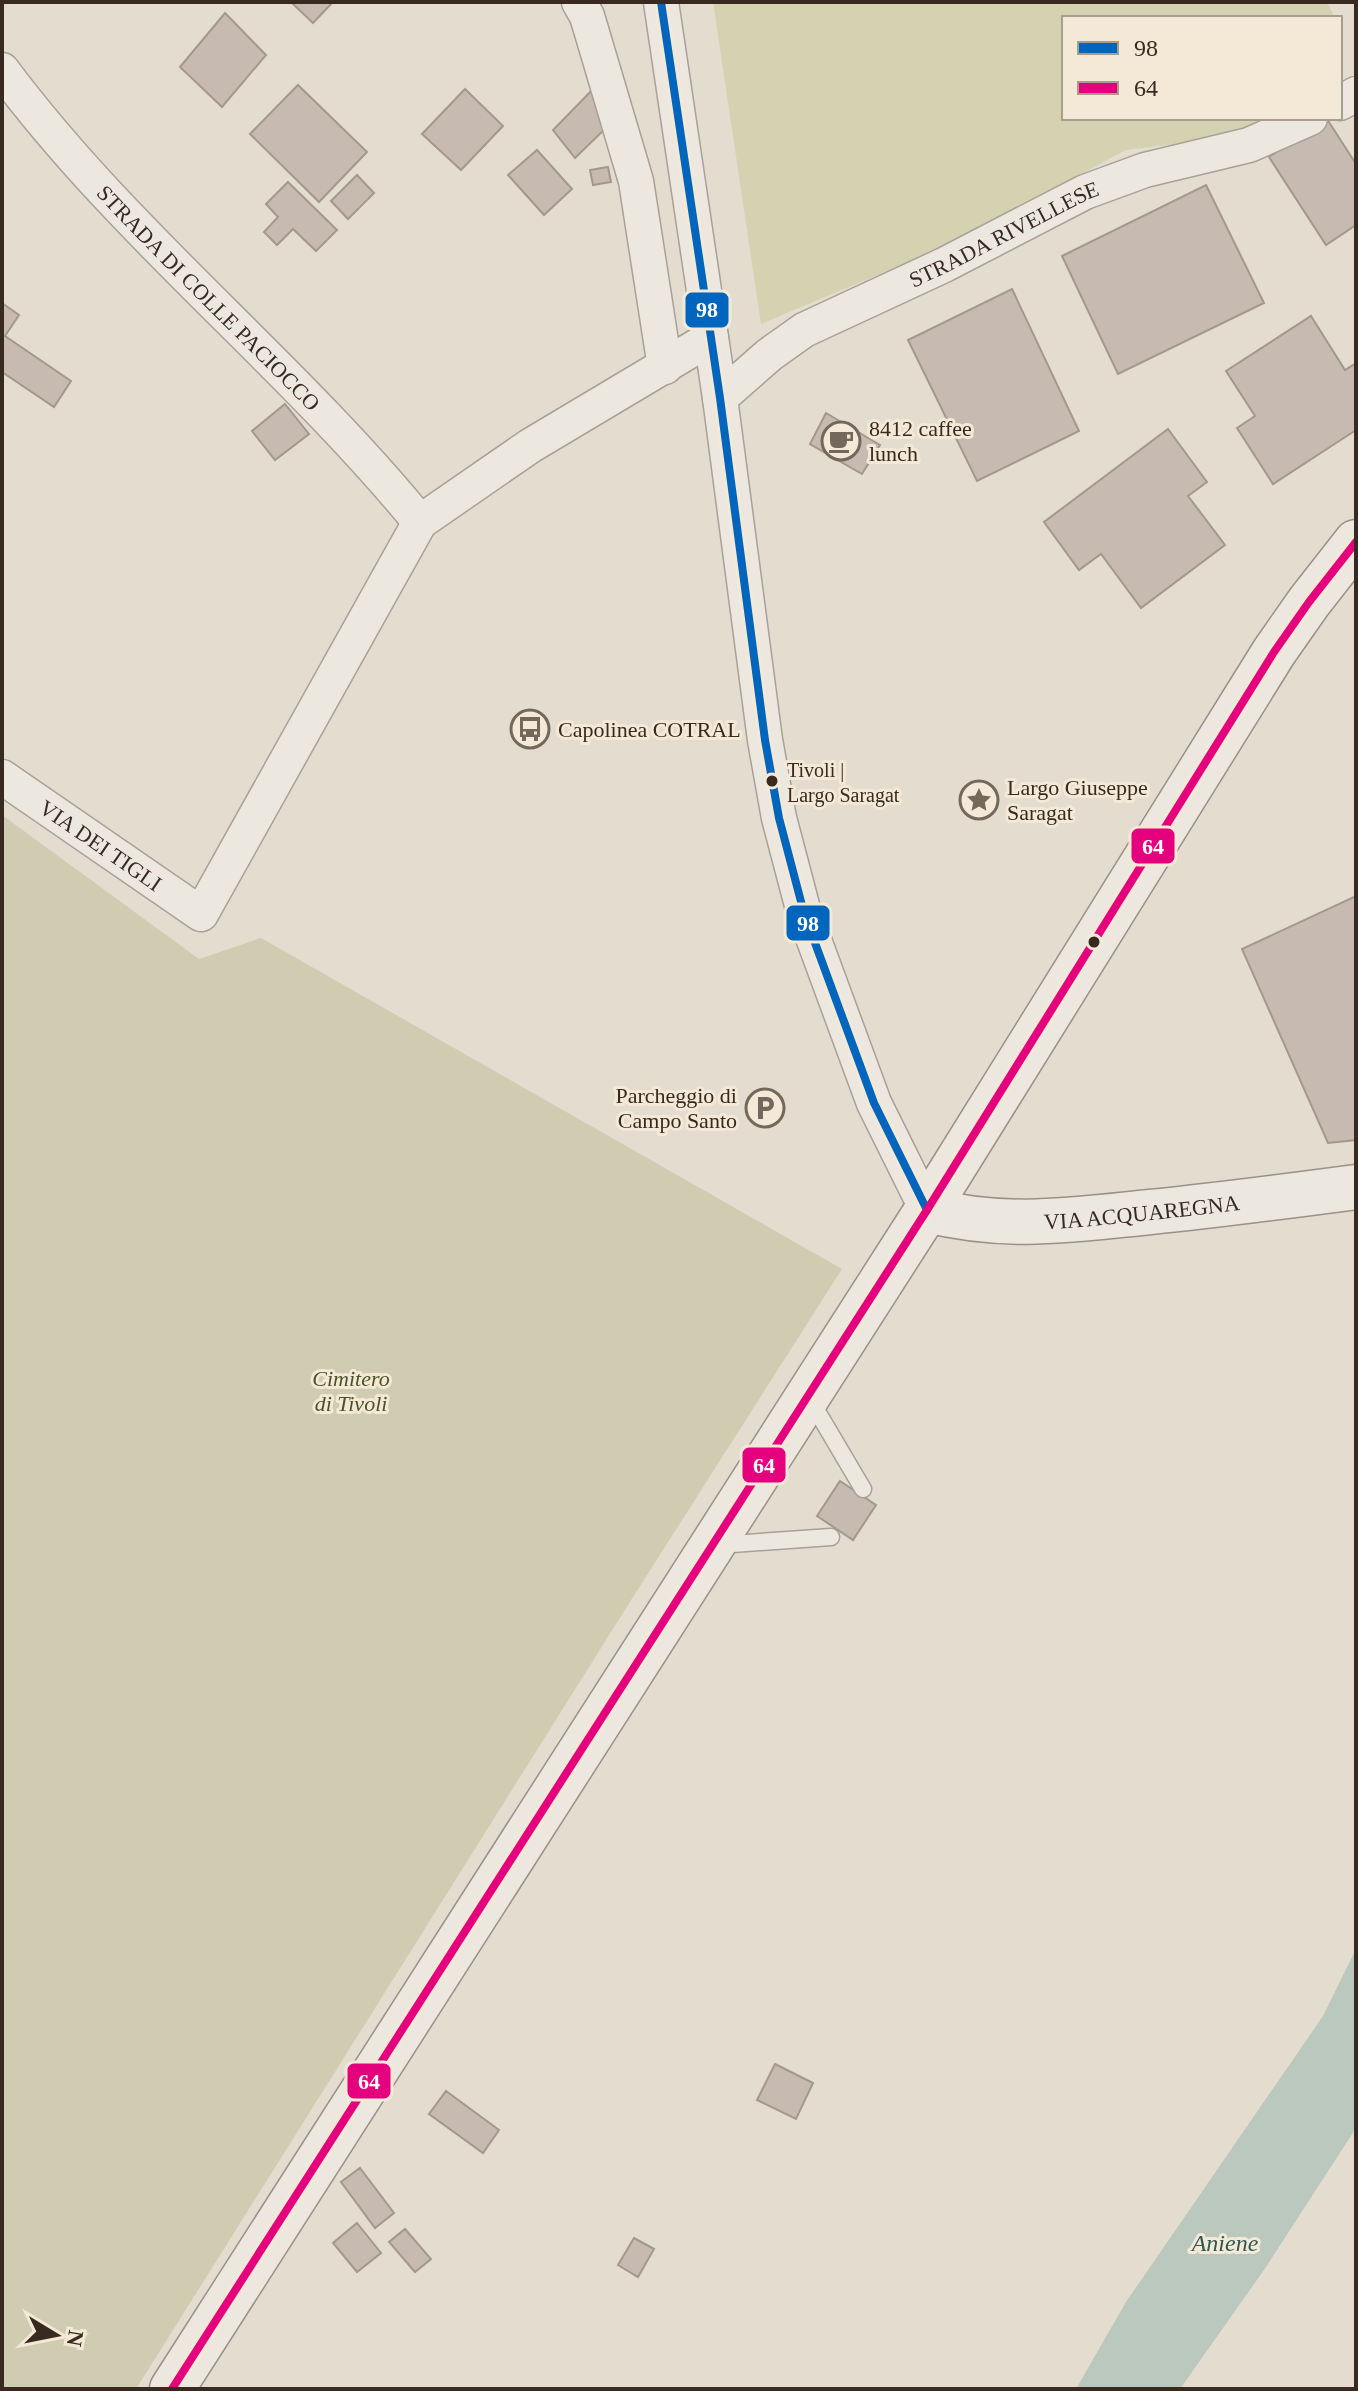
<svg xmlns="http://www.w3.org/2000/svg" width="1358" height="2391" font-family="'Times New Roman',serif">
	<rect width="100%" height="100%" fill="#e4dccf"/>
	<path fill="#d5d2b2" d="M713,2H1327L1335,18H1064V118H1281L1251,134L1126,150L949,245L761,324Z"/>
	<path fill="#cfccb2" d="M2,815L199,959L261,938L842,1269L633,1597L136,2389H2Z"/>
	<path fill="#bac8be" d="M1356,1949V2128L1266,2267L1180,2389H1076L1126,2302L1323,2016Z"/>
	<path fill="#c7bab0" stroke="#a4988e" stroke-width="2" d="M291,2H333L313,23Z
		M225,13L266,55L222,107L180,67Z
		M298,85L367,152L319,202L250,134Z
		M597,85L607,127L575,158L553,130Z
		M465,89L503,126L461,170L422,134Z
		M1327,119L1356,164V225L1326,245L1269,157Z
		M537,150L572,189L544,215L508,175Z
		M608,167L611,182L593,185L590,170Z
		M357,175L374,193L348,219L331,201Z
		M288,182L337,230L316,251L293,229L277,245L264,232L278,217L266,204Z
		M1206,185L1264,303L1118,374L1062,256Z
		M1012,289L1079,431L977,481L908,340Z
		M2,303L19,315L5,336L71,381L54,407L2,372Z
		M1311,316L1345,370L1356,363V430L1273,484L1237,428L1255,416L1226,371Z
		M285,404L309,434L275,460L252,431Z
		M826,413L880,445L862,474L810,444Z
		M1168,429L1207,482L1188,496L1225,545L1141,608L1101,554L1079,570L1044,522Z
		M1356,896V1140L1328,1143L1242,949Z
		M840,1481L876,1505L853,1540L817,1516Z
		M775,2064L813,2083L796,2119L757,2100Z
		M446,2091L499,2130L483,2153L429,2114Z
		M360,2168L394,2213L375,2228L341,2182Z
		M357,2223L381,2253L357,2272L333,2243Z
		M405,2229L431,2259L415,2272L389,2242Z
		M634,2238L654,2249L638,2277L618,2265Z"/>
	<g fill="none" stroke-linecap="round" stroke-linejoin="round">
		<g stroke="#a9a198" stroke-width="19">
			<path id="service" d="M811,1401L863,1489
				M718,1545L831,1537"/>
		</g>
		<g stroke="#a9a198" stroke-width="37">
			<g id="minor">
				<path d="M579,2L587,16L636,181L665,367"/>
				<path d="M661,2L720,398L765,740L779,818L804,913L874,1103L927,1210"/>
				<path id="s1" d="M2,70C125,235 290,363 420,522"/>
				<path d="M1340,103L1356,94"/>
				<path id="s2" d="M720,398L769,355L804,330L944,265L1085,192L1145,170L1249,145L1310,118"/>
				<path id="s3" d="M2,777L201,914L420,522L530,446L711,338"/>
			</g>
		</g>
		<g stroke="#999188" stroke-width="47">
			<g id="secondary">
				<path id="s4" d="M927,1210C1006,1230 1071,1220 1150,1212C1219,1205 1288,1196 1356,1187"/>
				<path d="M172,2389L927,1210L1274,652L1309,602L1356,542"/>
			</g>
		</g>
		<use href="#service" stroke="#ece8e0" stroke-width="16"/>
		<use href="#minor" stroke="#ece8e0" stroke-width="34"/>
		<use href="#secondary" stroke="#ece8e0" stroke-width="44"/>
		<g stroke="#f4e9d6" stroke-width="14">
			<path id="bus-1" d="M661,2L720,398L765,740L779,818L804,913L874,1103L927,1210"/>
		</g>
		<g stroke="#f4e9d6" stroke-width="14">
			<path id="bus-2" d="M172,2389L927,1210L1274,652L1309,602L1356,542"/>
		</g>
		<use href="#bus-1" stroke="#0065bd" stroke-width="8"/>
		<use href="#bus-2" stroke="#e5007d" stroke-width="8"/>
	</g>
	<defs>
		<g id="cafe-ring" transform="scale(2)"><circle r="9.5" fill="#f4e9d6" stroke="#74685d" stroke-width="1.5"/><path d="M-5.5-4.5H6V0H3Q3 3.5 0 3.5H-2.5Q-5.5 3.5-5.5 0ZM3-3.2v2h1.7v-2ZM-6 4.5H4V6H-6Z" fill="#74685d"/></g>
		<g id="bus-ring" transform="scale(2)"><circle r="9.5" fill="#f4e9d6" stroke="#74685d" stroke-width="1.5"/><path d="M-5-6H5V4H4V6H2V4H-2V6H-4V4H-5ZM-3.5-4V0h7V-4ZM-3.5 1.2v1.5H-2V1.2ZM2 1.2v1.5H3.5V1.2Z" fill="#74685d"/></g>
		<g id="sight-ring" transform="scale(2)"><circle r="9.5" fill="#f4e9d6" stroke="#74685d" stroke-width="1.5"/><path d="M0-6L1.8-2.2L6-1.7L2.9 1.2L3.7 5.4L0 3.3L-3.7 5.4L-2.9 1.2L-6-1.7L-1.8-2.2Z" fill="#74685d"/></g>
		<g id="parking-ring" transform="scale(2)"><circle r="9.5" fill="#f4e9d6" stroke="#74685d" stroke-width="1.5"/><path d="M-3.5-5.5H1a3.5 3.5 0 0 1 0 7H-1V5.5H-3.5ZM-1-3.4V-.6H.8a1.4 1.4 0 0 0 0-2.8Z" fill="#74685d"/></g>
	</defs>
	<g fill-rule="evenodd">
		<use href="#cafe-ring" x="841" y="441"/>
		<use href="#bus-ring" x="530" y="729"/>
		<use href="#sight-ring" x="979" y="800"/>
		<use href="#parking-ring" x="765" y="1108"/>
	</g>
	<g fill="#382a20" stroke="#f4e9d6" stroke-width="3">
		<circle cx="772" cy="781" r="7"/>
		<circle cx="1094" cy="942" r="7"/>
	</g>
	<g text-anchor="middle" dominant-baseline="central" stroke-width="6" stroke-linejoin="round" paint-order="stroke">
		<g font-size="20" fill="#382a20" stroke="#f4e9d6" text-anchor="start">
			<text x="787" y="770">Tivoli |<tspan x="787" dy="25">Largo Saragat</tspan></text>
		</g>
		<g font-size="22" fill="#382a20" stroke="#f4e9d6">
			<text stroke="none"><textPath href="#s2" startOffset="330">STRADA RIVELLESE</textPath></text>
			<text stroke="none"><textPath href="#s1" startOffset="308">STRADA DI COLLE PACIOCCO</textPath></text>
			<text stroke="none"><textPath href="#s3" startOffset="120">VIA DEI TIGLI</textPath></text>
			<text stroke="none"><textPath href="#s4" startOffset="216">VIA ACQUAREGNA</textPath></text>
		</g>
		<g font-size="22" fill="#382a20" stroke="#f4e9d6" text-anchor="start">
			<text x="869" y="428">8412 caffee<tspan x="869" dy="25">lunch</tspan></text>
			<text x="558" y="729">Capolinea COTRAL</text>
			<text x="1007" y="787">Largo Giuseppe<tspan x="1007" dy="25">Saragat</tspan></text>
			<text x="737" y="1095" text-anchor="end">Parcheggio di<tspan x="737" dy="25">Campo Santo</tspan></text>
		</g>
		<g font-size="22" font-style="italic" fill="#4b5328" stroke="#f4e9d6">
			<text x="351" y="1378">Cimitero<tspan x="351" dy="25">di Tivoli</tspan></text>
		</g>
		<g font-size="24" font-style="italic" fill="#305752" stroke="#f4e9d6">
			<text x="1225" y="2243">Aniene</text>
		</g>
	</g>
	<g stroke="#f4e9d6" stroke-width="3">
		<rect x="684" y="291" width="46" height="38" rx="8" fill="#0065bd"/>
		<rect x="1130" y="827" width="46" height="38" rx="8" fill="#e5007d"/>
		<rect x="785" y="904" width="46" height="38" rx="8" fill="#0065bd"/>
		<rect x="741" y="1446" width="46" height="38" rx="8" fill="#e5007d"/>
		<rect x="346" y="2062" width="46" height="38" rx="8" fill="#e5007d"/>
	</g>
	<g font-size="22" text-anchor="middle" font-weight="bold" fill="#fff">
		<text x="707" y="317">98</text>
		<text x="1153" y="854">64</text>
		<text x="808" y="931">98</text>
		<text x="764" y="1473">64</text>
		<text x="369" y="2089">64</text>
	</g>
	<rect width="1358" height="2391" fill="none" stroke="#382a20" stroke-width="8"/>
	<rect x="1062" y="16" width="280" height="104" fill="#f4e9d6" stroke="#a99d8d" stroke-width="2"/>
	<rect x="1078" y="42" width="40" height="12" fill="#0065bd" stroke="#a99d8d" stroke-width="2"/>
	<text x="1134" y="56" font-size="24" fill="#382a20">98</text>
	<rect x="1078" y="82" width="40" height="12" fill="#e5007d" stroke="#a99d8d" stroke-width="2"/>
	<text x="1134" y="96" font-size="24" fill="#382a20">64</text>
	<g transform="translate(56 2335) rotate(100)" stroke="#f4e9d6" stroke-width="6" paint-order="stroke">
	<path d="M0-6L14 30L0 20L-14 30Z" fill="#382a20"/>
	<text y="-12" font-size="22" font-weight="bold" text-anchor="middle" fill="#382a20">N</text>
	</g>
</svg>
